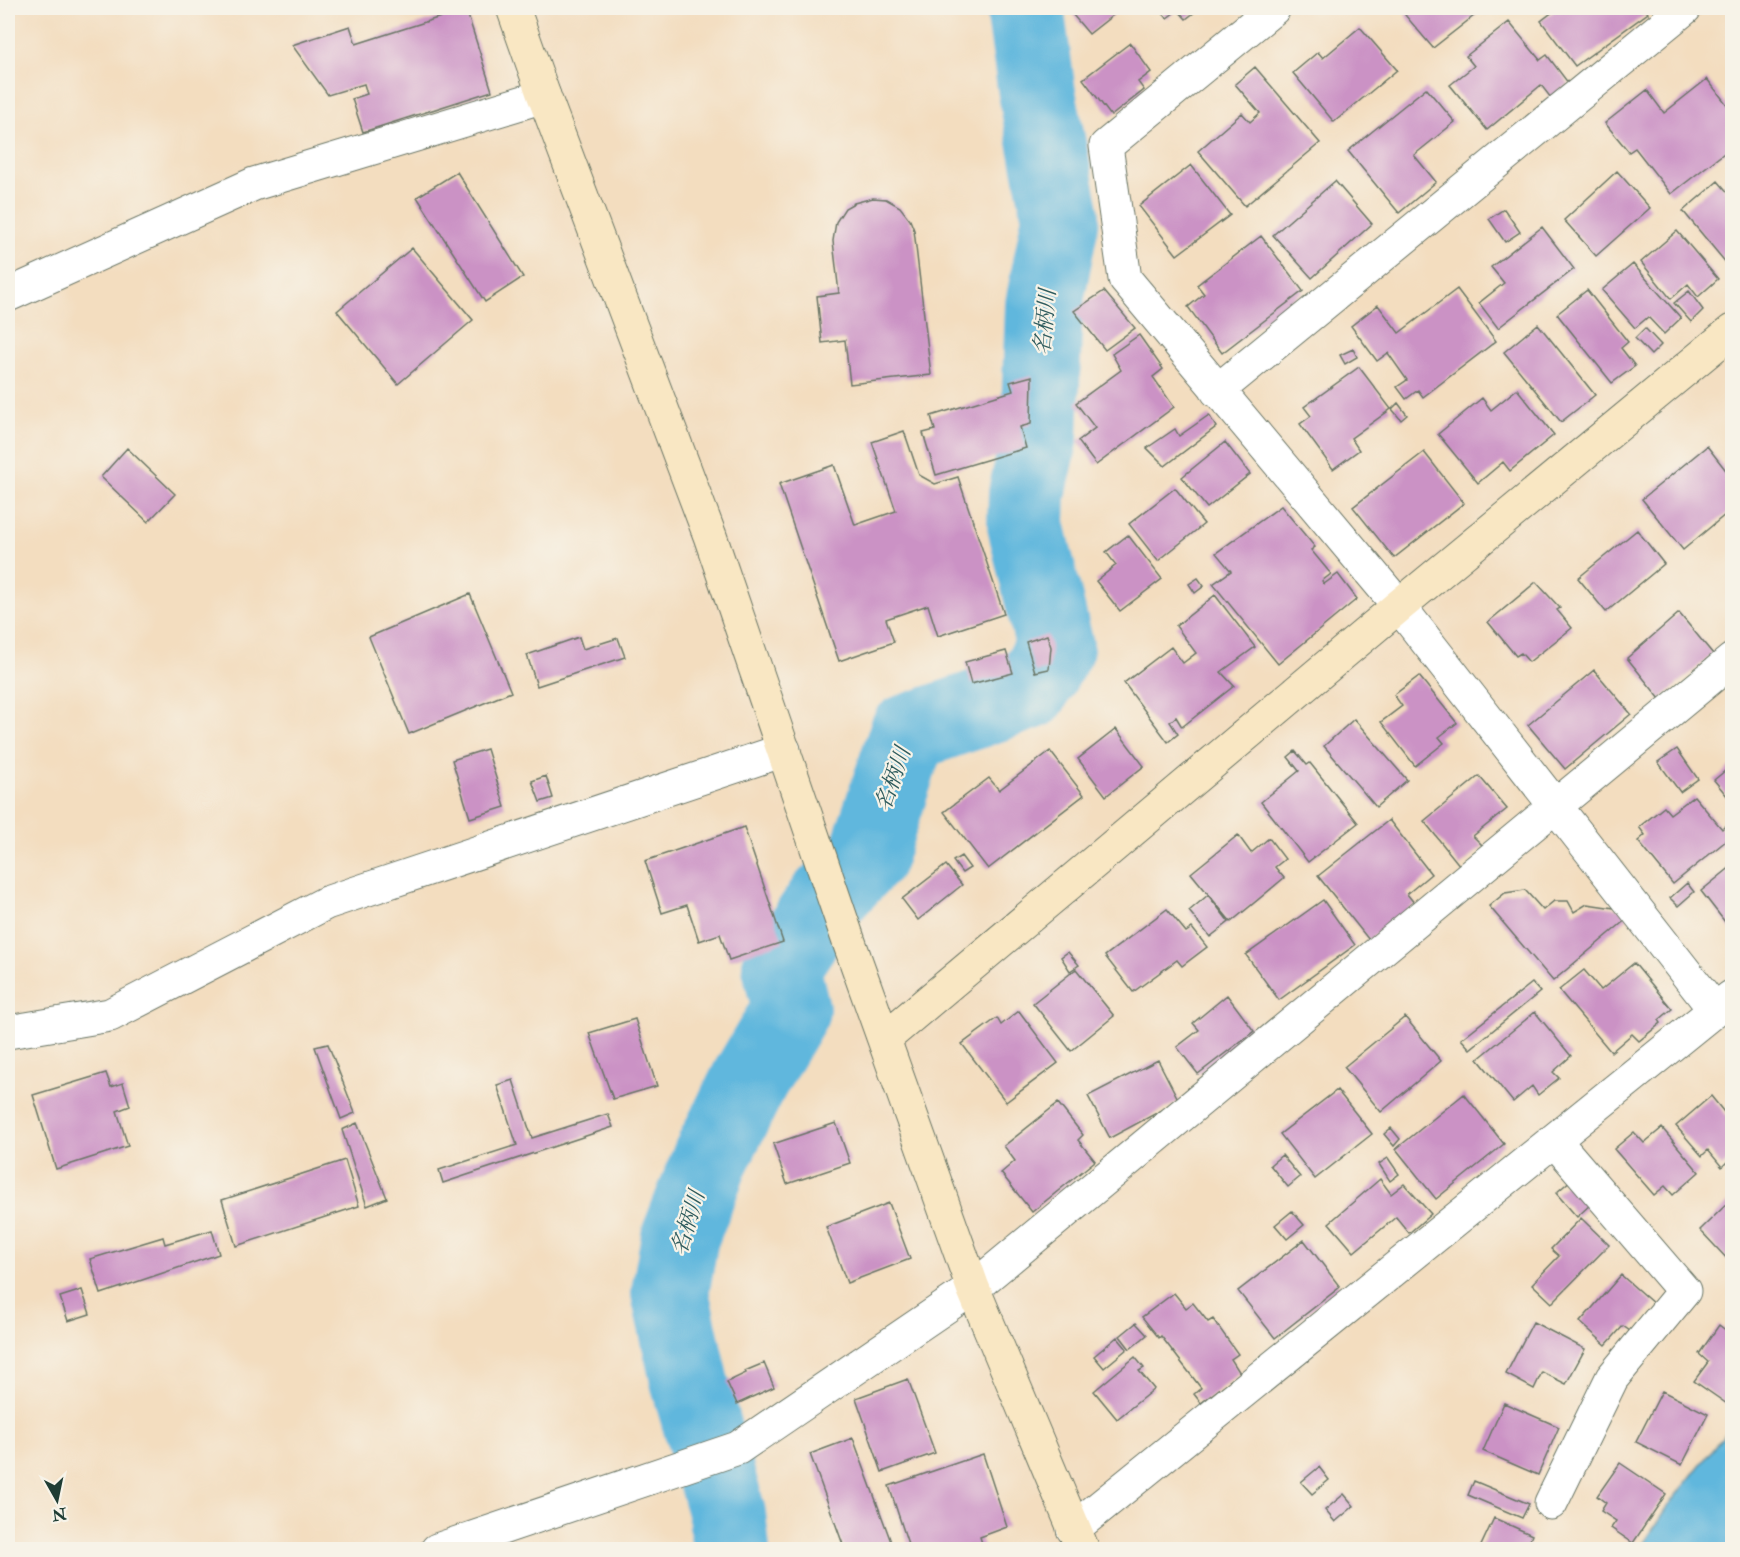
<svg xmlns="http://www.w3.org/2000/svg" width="1740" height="1557" font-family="'IM FELL Double Pica','Noto Serif JP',serif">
	<rect width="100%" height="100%" fill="#f7f3e8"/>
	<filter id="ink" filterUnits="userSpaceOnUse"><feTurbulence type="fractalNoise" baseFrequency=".0167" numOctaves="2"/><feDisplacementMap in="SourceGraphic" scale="12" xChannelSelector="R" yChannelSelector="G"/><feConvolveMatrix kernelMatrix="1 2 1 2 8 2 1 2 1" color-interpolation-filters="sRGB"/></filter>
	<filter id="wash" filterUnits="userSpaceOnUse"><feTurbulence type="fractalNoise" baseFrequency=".008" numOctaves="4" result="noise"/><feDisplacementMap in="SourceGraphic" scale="24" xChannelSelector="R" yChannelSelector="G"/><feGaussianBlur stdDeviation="1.35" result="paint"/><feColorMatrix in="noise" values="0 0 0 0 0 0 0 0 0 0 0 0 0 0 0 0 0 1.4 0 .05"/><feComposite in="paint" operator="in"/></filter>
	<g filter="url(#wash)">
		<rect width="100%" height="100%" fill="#f3ddbf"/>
		<path fill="#60b7dd" stroke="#407a88" stroke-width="1.5" d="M1732,1425V1549H1640L1673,1499Z"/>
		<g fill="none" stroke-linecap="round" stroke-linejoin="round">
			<path stroke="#60b7dd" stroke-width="78" d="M731,1550L727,1514L690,1384L670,1293L680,1237L711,1157L750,1079L791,1009L781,967L825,901L868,855L908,733L1030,691L1055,647L1026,525L1027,494L1039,440L1044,305L1061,217L1037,93L1025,8"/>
		</g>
		<g id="blocks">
			<path fill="#cb92c5" d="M1067,8H1122L1089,34Z
				M1158,8H1200L1186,19L1178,10L1167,18Z
				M1415,8H1484L1433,48L1405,15Z
				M1558,8H1644L1648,13L1575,66L1541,21Z
				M466,9L492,91L363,132L352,99L367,94L364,84L328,95L292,45L350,26L356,44Z
				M1509,22L1540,60L1547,55L1569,84L1551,98L1541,85L1487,130L1450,85L1474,66L1466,56Z
				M1360,27L1397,70L1334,122L1293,73L1318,52L1323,58Z
				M1130,43L1151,72L1138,82L1144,90L1111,116L1083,79Z
				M1255,67L1320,143L1245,206L1198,151L1242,113L1250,122L1260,113L1235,84Z
				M1707,79L1732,111V147L1671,194L1635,148L1629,152L1605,123L1647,90L1664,113Z
				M1426,88L1455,122L1414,155L1436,182L1399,213L1348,151Z
				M1191,165L1230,215L1177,255L1139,206Z
				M1617,171L1650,208L1596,256L1564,220Z
				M457,172L523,277L485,302L417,197Z
				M1335,181L1372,224L1312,278L1273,235Z
				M1718,181L1730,195L1732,193V270L1683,211Z
				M873,198L886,199L900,207L910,220L914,230L931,375L850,384L845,340L822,343L817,296L839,293L833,241L836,222L845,208L854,203Z
				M1504,209L1520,232L1505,242L1489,219Z
				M1542,227L1574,269L1498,328L1479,303L1504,283L1491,267Z
				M1677,231L1718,279L1698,297L1688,284L1671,299L1641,262Z
				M1261,236L1303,291L1222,353L1188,307L1204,294L1197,285Z
				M412,248L473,320L398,384L337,311Z
				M1633,264L1681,318L1664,334L1648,317L1635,328L1602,290Z
				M1457,289L1496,341L1423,397L1418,390L1406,399L1397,387L1407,380L1388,353L1377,361L1351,326L1378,305L1399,333Z
				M1587,290L1628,342L1621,348L1635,366L1612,383L1557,314Z
				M1104,291L1135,328L1105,350L1074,311Z
				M1689,291L1703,310L1691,322L1674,303Z
				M1538,324L1595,395L1561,422L1504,352Z
				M1645,328L1661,345L1651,355L1635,338Z
				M1139,335L1163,369L1153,377L1174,407L1096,465L1078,441L1095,428L1076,403L1121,370L1112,354Z
				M1353,349L1357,357L1345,364L1340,355Z
				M1359,367L1391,409L1351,438L1359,450L1333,469L1300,424L1311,416L1304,407Z
				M1032,376L1031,424L1020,427L1026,448L936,475L923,433L935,430L931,416L1013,391L1010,382Z
				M1517,389L1554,435L1510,471L1503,462L1478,483L1438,434L1482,398L1491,410Z
				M1398,403L1407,415L1401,420L1392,409Z
				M1209,415L1216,427L1165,466L1147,448L1175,429L1179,436Z
				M904,431L919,475L935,484L958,477L1004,614L938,636L928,605L886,619L894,642L839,661L779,484L834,465L855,525L896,511L872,442Z
				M1225,442L1250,474L1207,508L1182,477Z
				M1707,446L1732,478V509L1683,550L1642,499Z
				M127,448L175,494L148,522L101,477Z
				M1424,452L1464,503L1394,558L1353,507Z
				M1175,488L1204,524L1158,561L1129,524Z
				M1281,506L1315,547L1311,550L1331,574L1322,581L1324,584L1338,574L1357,599L1278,664L1213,584L1231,571L1216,553Z
				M1637,530L1664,564L1606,612L1578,578Z
				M1128,535L1162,579L1120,611L1096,581L1116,565L1106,552Z
				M1198,578L1204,586L1195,593L1189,584Z
				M1536,582L1560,608L1557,610L1572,628L1529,662L1521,653L1516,656L1488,622Z
				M470,594L511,692L409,734L369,637Z
				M1215,595L1255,647L1221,672L1234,686L1182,727L1176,717L1170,722L1178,734L1168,742L1124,683L1171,647L1183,663L1196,653L1176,626Z
				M1679,613L1713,654L1660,699L1627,658Z
				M1047,635L1051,647L1049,669L1035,672L1026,642Z
				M579,637L583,649L618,638L625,657L537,686L527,655Z
				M1006,651L1013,673L971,684L965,662Z
				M1594,670L1631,714L1565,769L1528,725Z
				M1419,676L1457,723L1439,737L1444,743L1415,766L1381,722L1402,706L1394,695Z
				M1354,719L1407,780L1376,807L1324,746Z
				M1116,729L1144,766L1106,796L1078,759Z
				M487,749L505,807L470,818L452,760Z
				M1677,749L1698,779L1680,792L1658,762Z
				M1050,751L1084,795L988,869L944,812L989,778L999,790Z
				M1295,751L1307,765L1310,763L1358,823L1308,862L1261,802L1299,771L1288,757Z
				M1732,765V802L1714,780Z
				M546,776L553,798L540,802L532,781Z
				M1479,776L1507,809L1473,836L1483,846L1460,866L1424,821Z
				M1694,796L1722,829L1732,820V836L1673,884L1638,841L1645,835L1639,827L1664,807L1670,814Z
				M1389,820L1431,874L1407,894L1415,904L1369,940L1318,876Z
				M744,827L783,942L729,960L720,934L699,941L687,905L662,913L645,861Z
				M1238,835L1251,853L1269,838L1285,859L1275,867L1284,878L1231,922L1191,873Z
				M961,856L970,868L962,873L953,861Z
				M946,865L962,885L918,920L902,899Z
				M1732,866V931L1701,891Z
				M1687,883L1694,892L1678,906L1670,898Z
				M1525,890L1543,910L1554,901H1568L1574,912L1587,904L1621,909L1628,918L1553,981L1489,906L1505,893Z
				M1208,895L1229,922L1210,937L1189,911Z
				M1323,900L1355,945L1279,1000L1246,955Z
				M1167,909L1186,932L1192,928L1207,947L1182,966L1177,960L1133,992L1105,956Z
				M1068,952L1079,965L1070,971L1061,957Z
				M1634,963L1672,1009L1659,1020L1661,1023L1639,1041L1632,1034L1611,1052L1559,990L1584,970L1601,990Z
				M1076,969L1114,1016L1071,1051L1033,1003Z
				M1532,983L1540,992L1470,1049L1461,1039Z
				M1227,995L1254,1031L1198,1074L1177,1047L1199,1030L1193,1023Z
				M1019,1011L1058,1063L1006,1102L962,1044L997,1018L1001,1025Z
				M1535,1012L1571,1056L1553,1072L1559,1078L1538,1095L1532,1086L1513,1102L1478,1059Z
				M1405,1017L1441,1061L1381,1112L1344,1067Z
				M635,1019L657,1086L613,1099L589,1033Z
				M328,1044L355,1113L341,1119L315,1047Z
				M1158,1060L1179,1101L1110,1138L1088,1096Z
				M106,1073L111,1087L123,1083L130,1106L117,1111L128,1146L56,1169L33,1095Z
				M513,1080L532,1138L608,1114L613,1127L443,1183L439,1170L517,1145L497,1085Z
				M1337,1090L1372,1134L1315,1179L1280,1134Z
				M1464,1094L1504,1144L1436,1199L1396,1149Z
				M1711,1096L1732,1122V1157L1722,1167L1708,1150L1702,1156L1676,1126Z
				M1058,1103L1083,1135L1078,1140L1095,1161L1032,1212L1001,1173L1015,1161L1004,1146Z
				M357,1123L387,1198L367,1206L342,1130Z
				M836,1123L850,1163L787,1184L773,1144Z
				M1391,1128L1400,1139L1394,1146L1384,1134Z
				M1662,1128L1699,1172L1673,1195L1665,1186L1654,1195L1614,1149L1634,1132L1644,1143Z
				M1282,1155L1300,1177L1288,1187L1270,1165Z
				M1388,1158L1399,1174L1390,1181L1379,1164Z
				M345,1160L359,1206L236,1246L222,1200Z
				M1380,1179L1391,1194L1404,1184L1431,1214L1409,1233L1396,1217L1354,1252L1329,1223Z
				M1572,1179L1592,1203L1577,1217L1556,1193Z
				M1732,1199V1260L1730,1262L1700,1230Z
				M889,1203L910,1259L847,1283L826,1227Z
				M1292,1211L1304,1225L1287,1239L1275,1225Z
				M1581,1218L1609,1245L1552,1303L1532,1284L1559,1256L1551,1249Z
				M212,1230L219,1254L101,1294L90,1259L163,1237L165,1244Z
				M1304,1240L1340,1287L1275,1338L1238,1291Z
				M1621,1275L1654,1304L1630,1331L1623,1326L1606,1345L1580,1322Z
				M82,1290L90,1314L68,1321L60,1297Z
				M1174,1293L1186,1308L1193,1303L1208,1322L1213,1319L1238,1354L1231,1359L1240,1373L1201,1403L1194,1394L1201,1388L1161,1336L1159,1338L1142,1317Z
				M1533,1322L1585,1349L1566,1384L1542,1372L1534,1389L1506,1374Z
				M1136,1323L1147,1335L1130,1349L1120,1336Z
				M1719,1325L1732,1335V1402L1730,1406L1694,1381L1708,1362L1699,1354Z
				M1117,1337L1127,1349L1104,1368L1094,1356Z
				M1135,1357L1144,1368L1139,1371L1154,1389L1117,1419L1094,1391Z
				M764,1363L774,1387L737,1404L727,1382L746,1373L745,1371Z
				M908,1379L935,1453L882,1472L856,1398Z
				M1662,1391L1708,1414L1682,1465L1636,1442Z
				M1504,1403L1559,1427L1538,1475L1483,1451Z
				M853,1438L894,1550H845L810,1454Z
				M983,1454L1007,1527L980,1537L984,1550H910L889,1486Z
				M1620,1463L1666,1494L1633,1543L1611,1528L1616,1521L1601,1511L1606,1503L1597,1496Z
				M1319,1467L1329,1480L1312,1494L1301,1482Z
				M1474,1481L1529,1504L1522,1518L1468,1495Z
				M1344,1494L1354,1506L1335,1522L1325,1510Z
				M1494,1518L1532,1535L1526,1550H1479Z"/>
		</g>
	</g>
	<g filter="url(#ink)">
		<use href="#blocks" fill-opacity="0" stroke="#697565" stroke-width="1.5"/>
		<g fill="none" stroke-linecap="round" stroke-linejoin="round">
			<g stroke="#697565" stroke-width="35">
				<path id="street" d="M1274,8L1106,146L1125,279L1399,606L1715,1010
					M8,295L254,184L544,96
					M1217,391L1685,8
					M8,1032L110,1015L326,903L784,750
					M1551,1503L1612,1378L1684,1291L1554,1140
					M1073,1529L1731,997
					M437,1550L738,1448L973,1288L1732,660"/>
			</g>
			<g stroke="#697565" stroke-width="35">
				<path id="secondary" d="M513,8L544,96L710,536L849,942L973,1288L1083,1550
					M884,1039L1399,606L1732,331"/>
			</g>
			<use href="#street" stroke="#fff" stroke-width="33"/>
			<use href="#secondary" stroke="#f9e7c3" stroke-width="33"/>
		</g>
	</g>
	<g text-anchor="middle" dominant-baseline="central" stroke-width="4.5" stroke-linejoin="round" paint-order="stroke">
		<g font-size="22" font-style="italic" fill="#2f5c5e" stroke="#f7f3e8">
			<text transform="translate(1045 322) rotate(-85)">名柄川</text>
			<text transform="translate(893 779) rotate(-71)">名柄川</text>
			<text transform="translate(688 1223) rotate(-73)">名柄川</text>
		</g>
	</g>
	<rect width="1740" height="1557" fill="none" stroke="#f7f3e8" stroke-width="30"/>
	<g transform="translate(57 1500) rotate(171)" stroke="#f7f3e8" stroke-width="4.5" paint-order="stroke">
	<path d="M0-4.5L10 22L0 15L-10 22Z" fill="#1f3d34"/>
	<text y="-9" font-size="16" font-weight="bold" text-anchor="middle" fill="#1f3d34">N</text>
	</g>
</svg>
